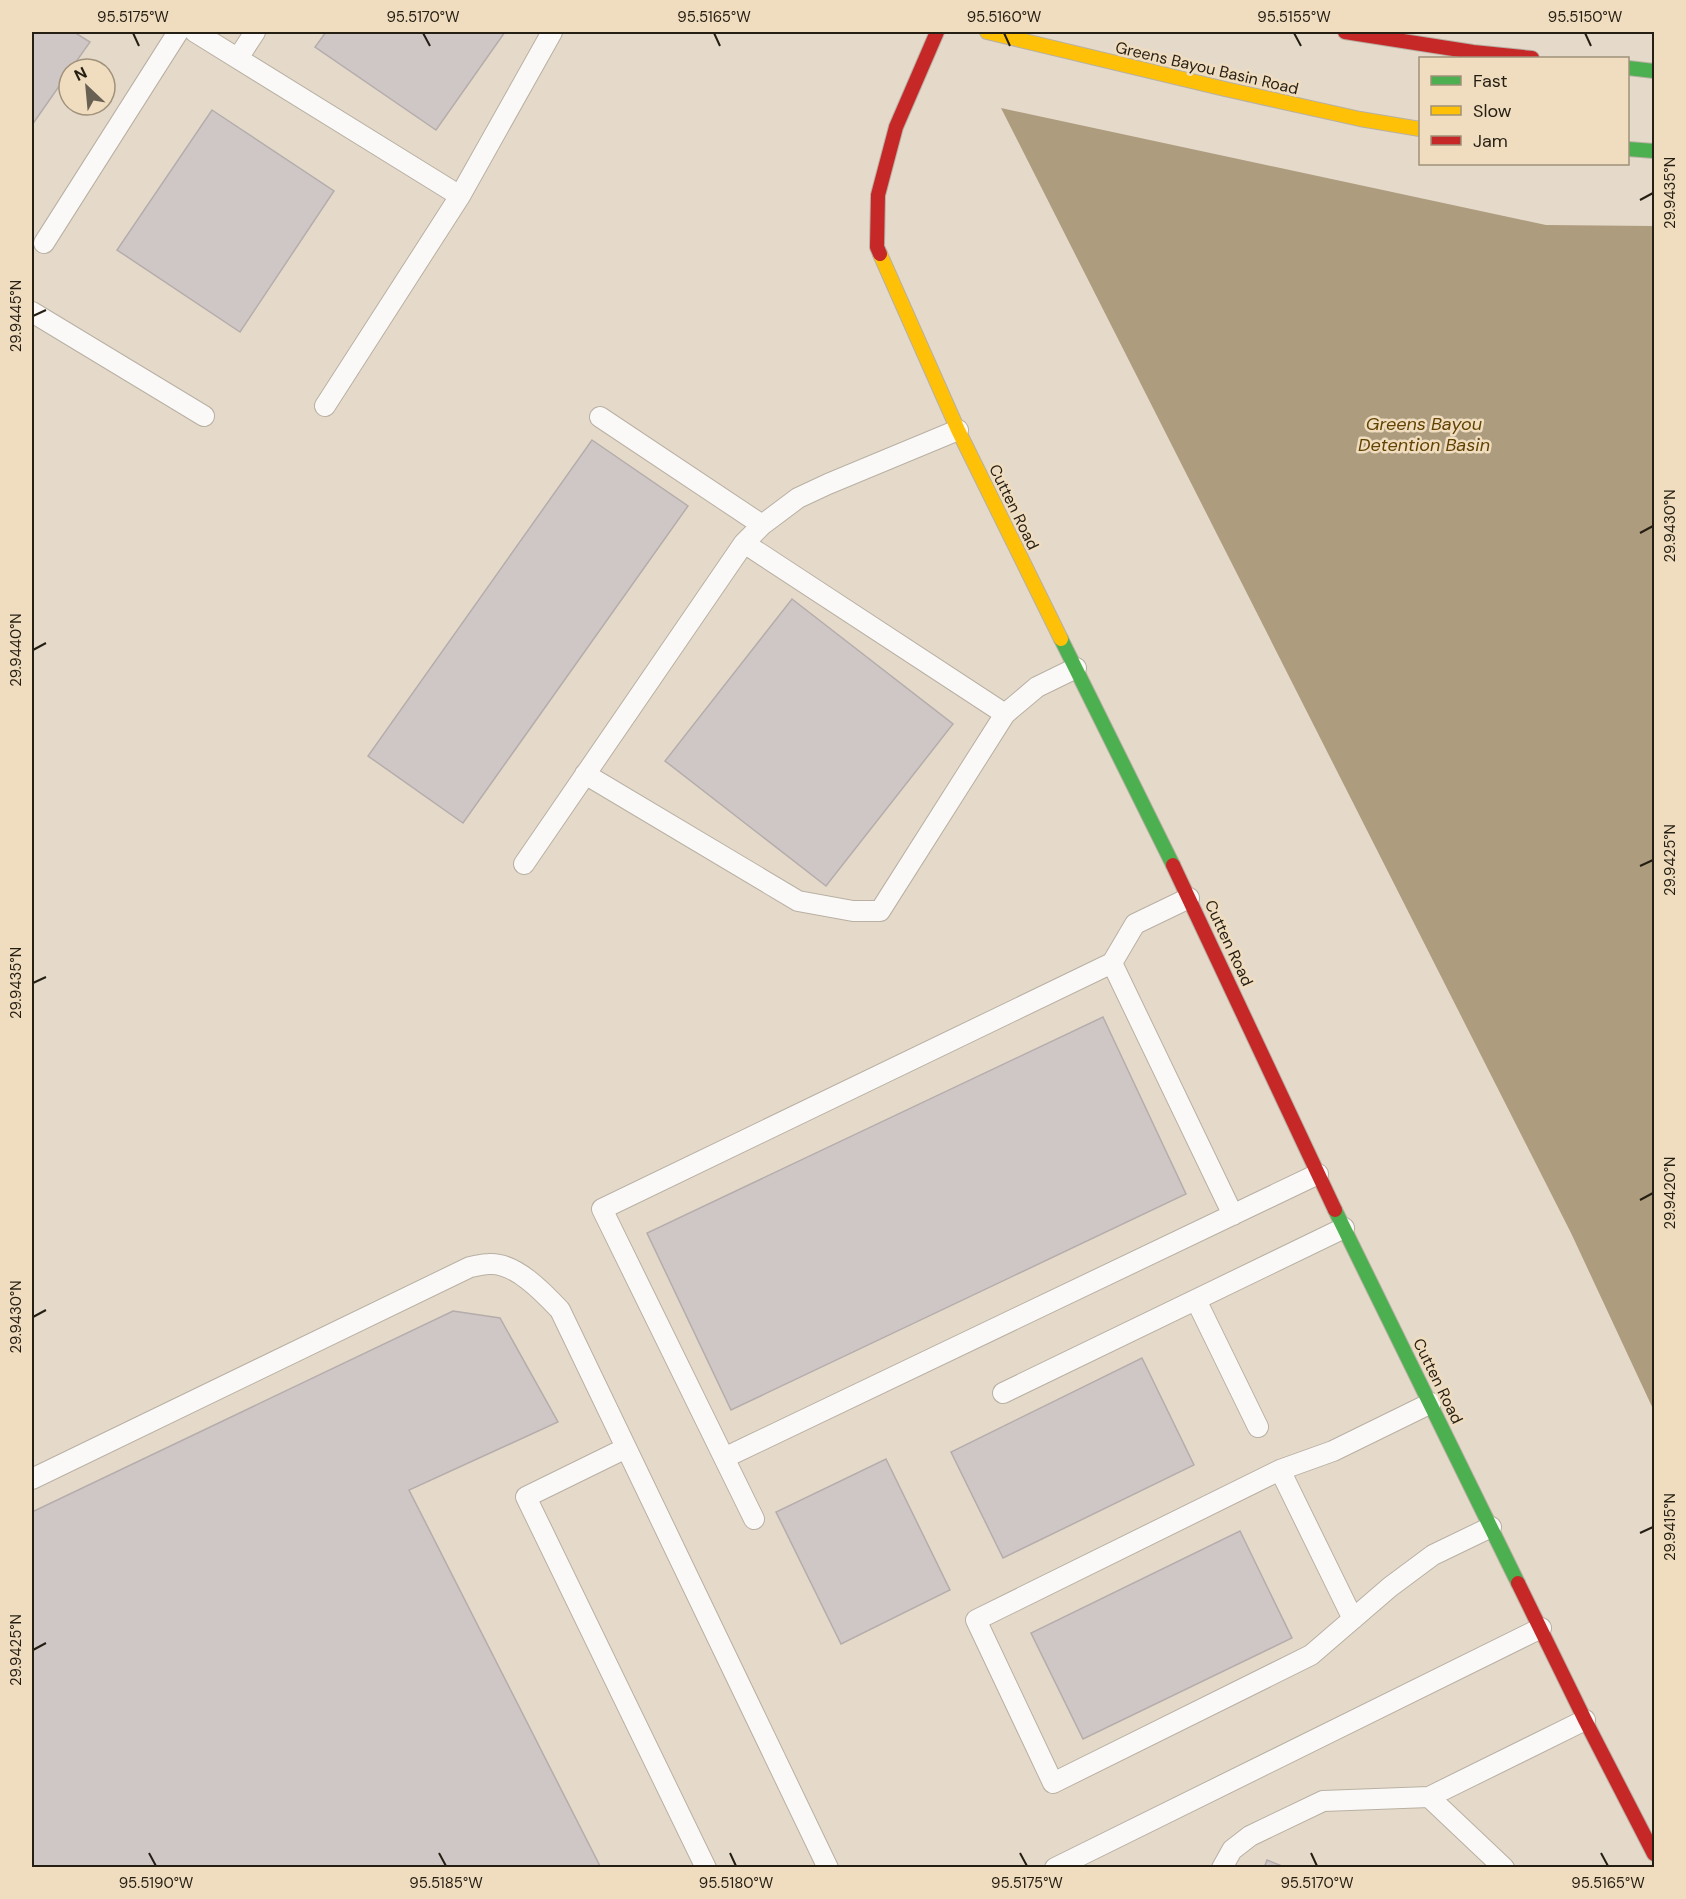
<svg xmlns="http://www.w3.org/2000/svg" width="1686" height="1899" font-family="'DM Sans',sans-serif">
	<rect width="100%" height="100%" fill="#e5daca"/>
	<path fill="#ae9c7f" d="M1001,108L1546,225L1654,226V1411L1571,1233Z"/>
	<path fill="#cfc6c6" stroke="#b5adab" stroke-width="1.5" d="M32,32H74L90,42L71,69H69V72L32,125Z
		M326,32H505L436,130L315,47Z
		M212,110L334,191L240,332L117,250Z
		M592,440L688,506L463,823L368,756Z
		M792,599L953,724L826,886L665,761Z
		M1103,1017L1186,1194L731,1410L647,1233Z
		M453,1311L500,1318L558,1422L409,1490L601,1868H32V1512Z
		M1142,1358L1194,1465L1003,1558L951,1452Z
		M886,1459L950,1590L841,1644L776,1512Z
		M1240,1531L1292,1638L1083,1739L1031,1633Z
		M1267,1860L1287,1868H1264Z"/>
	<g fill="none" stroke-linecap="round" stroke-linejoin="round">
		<g stroke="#b8b0a3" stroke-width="22">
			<path id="lane" d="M195,32L460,196
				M238,58L255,32
				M44,243L178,32
				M32,312L204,416
				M325,406L460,196L552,32
				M600,417L762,525
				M744,543L1005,714
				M585,774L798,901L853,911H880L1005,714L1037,687L1076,668
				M524,864L744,543L762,525L798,498L828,484L958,430
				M1112,963L1233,1215
				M1196,1300L1258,1427
				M1003,1393L1344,1228
				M1431,1403L1333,1451L1280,1470L976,1620L1053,1783L1311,1655L1390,1587L1433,1555L1491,1527
				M626,1448L526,1497L706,1868
				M724,1458L1318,1174
				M1280,1470L1353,1619
				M32,1479L470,1267C476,1266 483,1264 489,1264C515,1262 544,1293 560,1310L828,1868
				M754,1519L602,1209L1112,963L1135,924L1189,898
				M1429,1797L1504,1868
				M1055,1868L1541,1628
				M1222,1868L1232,1850L1250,1836L1323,1801L1429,1797L1585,1720"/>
		</g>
		<g stroke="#b8b0a3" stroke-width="16">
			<path id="fast" d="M1628,68L1654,71
				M1628,149L1654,151
				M1061,639L1173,865
				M1335,1210L1518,1583"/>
		</g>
		<g stroke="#b8b0a3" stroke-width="16">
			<path id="slow" d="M987,32L1225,89L1360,119L1420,129
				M880,254L958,430L1061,639"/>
		</g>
		<g stroke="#b8b0a3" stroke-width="16">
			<path id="jam" d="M1345,32L1473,52L1532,58
				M880,254L877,247L878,195L896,127L937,32
				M1173,865L1335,1210
				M1518,1583L1585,1720L1654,1854"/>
		</g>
		<use href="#lane" stroke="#fbf9f7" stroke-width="20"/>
		<use href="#fast" stroke="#4caf50" stroke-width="14"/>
		<use href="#slow" stroke="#ffc107" stroke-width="14"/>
		<use href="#jam" stroke="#c62828" stroke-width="14"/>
	</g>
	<path fill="none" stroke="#251e13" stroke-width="2" d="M133,33L139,46M423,33L430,46M714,33L720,46M1004,33L1010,46M1294,33L1301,46M1585,33L1591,46M1640,200L1653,193M33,316L46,310M1640,533L1653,526M33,650L46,643M1640,866L1653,860M33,983L46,977M1640,1200L1653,1193M33,1317L46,1310M1640,1533L1653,1527M33,1650L46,1643M149,1853L156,1866M439,1853L446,1866M730,1853L736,1866M1020,1853L1027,1866M1311,1853L1317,1866M1601,1853L1608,1866"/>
	<g text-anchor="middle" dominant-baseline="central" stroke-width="5" stroke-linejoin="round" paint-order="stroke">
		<g font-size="16" fill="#251e13" stroke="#f0ddbf">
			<text transform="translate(1207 68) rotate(13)">Greens Bayou Basin Road</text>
			<text transform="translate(1014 507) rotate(64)">Cutten Road</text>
			<text transform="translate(1229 943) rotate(65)">Cutten Road</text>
			<text transform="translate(1438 1381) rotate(64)">Cutten Road</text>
		</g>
		<g font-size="18" font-style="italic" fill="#614200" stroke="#f0ddbf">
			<text x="1424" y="424">Greens Bayou<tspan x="1424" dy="21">Detention Basin</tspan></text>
		</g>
	</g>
	<rect width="1686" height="1899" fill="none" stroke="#f0ddbf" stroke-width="66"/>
	<rect x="1419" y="57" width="210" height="108" fill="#f0ddbf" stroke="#9f917a" stroke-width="1.5"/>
	<rect x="1431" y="76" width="30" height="9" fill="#4caf50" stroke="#9f917a" stroke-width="1.5"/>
	<text x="1473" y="87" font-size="18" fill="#251e13">Fast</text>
	<rect x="1431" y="106" width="30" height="9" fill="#ffc107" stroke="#9f917a" stroke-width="1.5"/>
	<text x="1473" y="117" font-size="18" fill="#251e13">Slow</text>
	<rect x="1431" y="136" width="30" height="9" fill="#c62828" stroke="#9f917a" stroke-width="1.5"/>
	<text x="1473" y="147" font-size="18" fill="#251e13">Jam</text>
	<g transform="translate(87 87) rotate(334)"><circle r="28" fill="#f0ddbf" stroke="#9f917a" stroke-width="1.5"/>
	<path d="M0-4.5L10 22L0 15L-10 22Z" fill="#686053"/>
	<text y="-9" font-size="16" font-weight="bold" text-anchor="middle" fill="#251e13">N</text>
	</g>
	<rect x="33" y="33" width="1620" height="1833" fill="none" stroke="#251e13" stroke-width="2"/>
	<g font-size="15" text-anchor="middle" fill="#251e13">
		<text x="133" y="22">95.5175°W</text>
		<text x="423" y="22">95.5170°W</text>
		<text x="714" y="22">95.5165°W</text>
		<text x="1004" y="22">95.5160°W</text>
		<text x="1294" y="22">95.5155°W</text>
		<text x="1585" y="22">95.5150°W</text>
		<text transform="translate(1670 193) rotate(-90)" y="5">29.9435°N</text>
		<text transform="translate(16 316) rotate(-90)" y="5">29.9445°N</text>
		<text transform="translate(1670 526) rotate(-90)" y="5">29.9430°N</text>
		<text transform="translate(16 650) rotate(-90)" y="5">29.9440°N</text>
		<text transform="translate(1670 860) rotate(-90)" y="5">29.9425°N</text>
		<text transform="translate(16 983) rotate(-90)" y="5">29.9435°N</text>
		<text transform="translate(1670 1193) rotate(-90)" y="5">29.9420°N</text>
		<text transform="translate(16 1317) rotate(-90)" y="5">29.9430°N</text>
		<text transform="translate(1670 1527) rotate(-90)" y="5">29.9415°N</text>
		<text transform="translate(16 1650) rotate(-90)" y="5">29.9425°N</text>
		<text x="156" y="1888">95.5190°W</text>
		<text x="446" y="1888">95.5185°W</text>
		<text x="736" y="1888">95.5180°W</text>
		<text x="1027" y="1888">95.5175°W</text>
		<text x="1317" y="1888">95.5170°W</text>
		<text x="1608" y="1888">95.5165°W</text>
	</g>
</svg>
